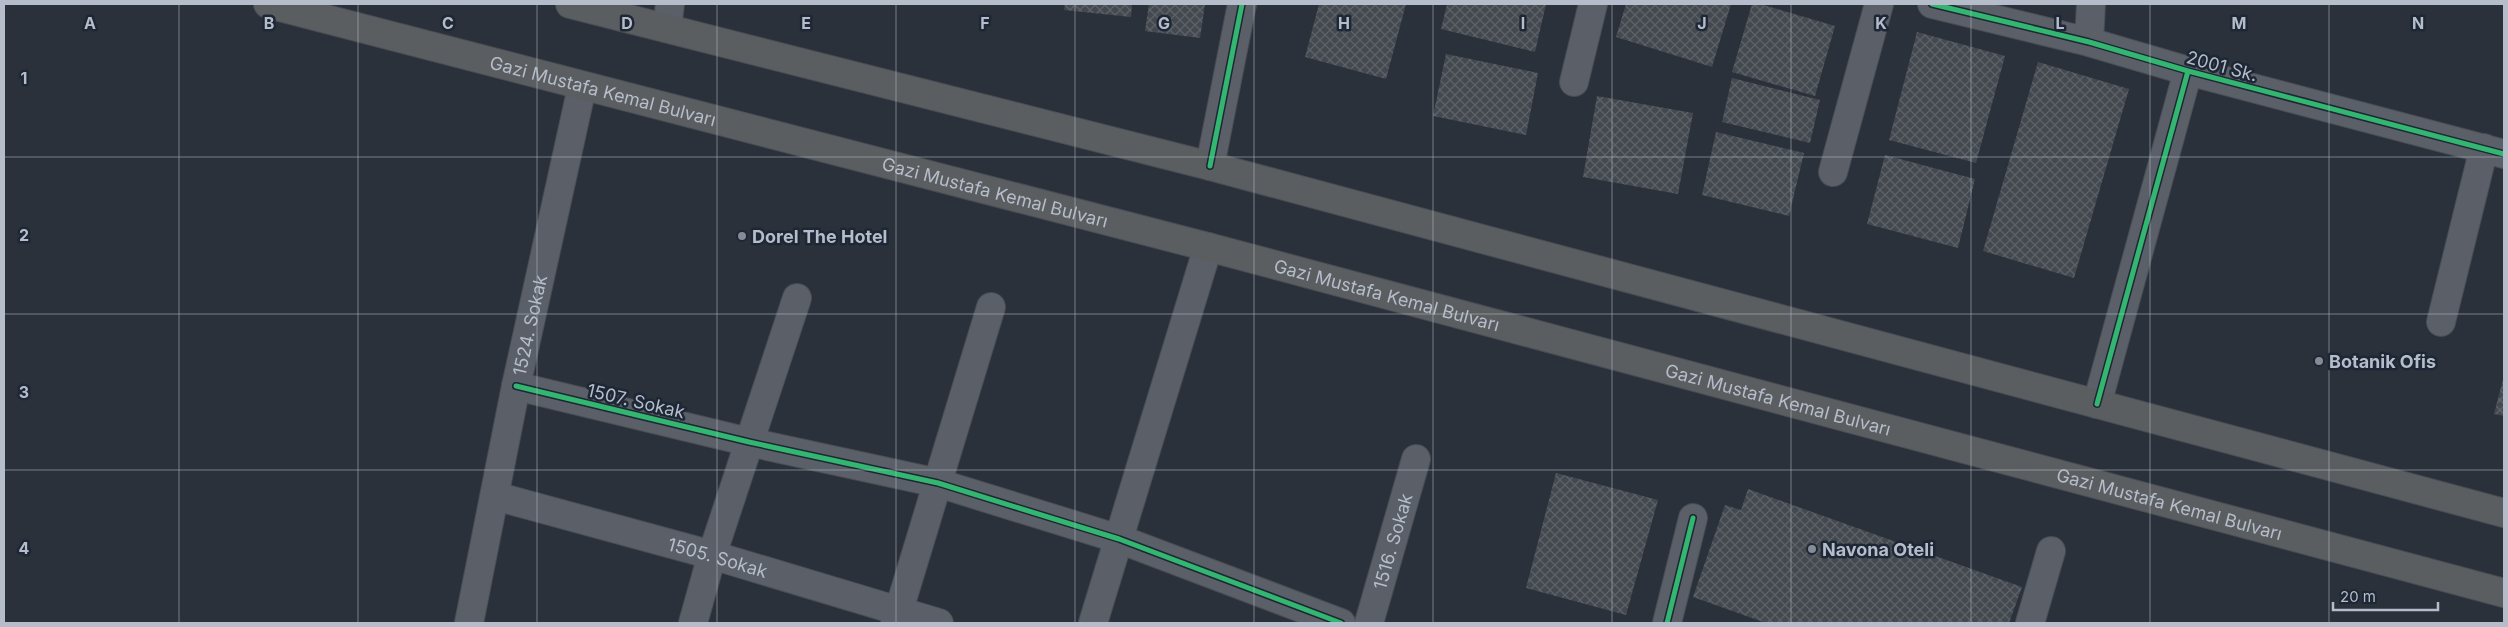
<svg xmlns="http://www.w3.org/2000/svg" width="2508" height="627" font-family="Inter,sans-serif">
	<defs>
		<pattern id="building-cross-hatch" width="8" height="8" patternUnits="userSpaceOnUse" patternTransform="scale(1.25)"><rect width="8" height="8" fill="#444950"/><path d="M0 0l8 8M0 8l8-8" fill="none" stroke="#5d6168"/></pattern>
	</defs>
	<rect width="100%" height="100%" fill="#2b313a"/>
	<path fill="url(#building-cross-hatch)" d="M1065,4H1132L1131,17L1064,10Z
		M1149,4H1205L1200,38L1145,31Z
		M1319,4H1406L1386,79L1305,57Z
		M1447,4H1546L1535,52L1441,29Z
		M1626,4H1731L1712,67L1616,37Z
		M1752,4H1760L1835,26L1815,96L1732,72Z
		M1917,32L2005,56L1976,163L1889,140Z
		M1446,54L1538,73L1526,135L1433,116Z
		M2038,62L2129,89L2074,278L1983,251Z
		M1732,78L1820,100L1810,143L1722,122Z
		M1597,96L1693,113L1678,194L1583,177Z
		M1716,132L1804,153L1789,216L1702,195Z
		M1885,155L1975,179L1958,248L1867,224Z
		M2504,376V416L2494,414Z
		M1556,473L1658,500L1626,615L1526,588Z
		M1748,489L2022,587L2009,623H1766L1693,597L1725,505L1741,510Z"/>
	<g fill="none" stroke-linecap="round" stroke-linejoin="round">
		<g stroke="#494d54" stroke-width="30">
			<g id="minor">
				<path d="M1932,4L2089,42L2188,71L2504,154"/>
				<path d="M667,28L670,4"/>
				<path d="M2089,42L2091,4"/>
				<path d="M1574,82L1593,4"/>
				<path d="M1210,166L1242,4"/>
				<path d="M1833,172L1879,4"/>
				<path d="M2441,322L2484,148"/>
				<path d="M516,386L749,442L938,483L1119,539L1341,623"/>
				<path d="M2097,404L2188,71"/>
				<path id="s1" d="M495,496L712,555L939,623"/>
				<path id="s2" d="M469,623L516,386L582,87"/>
				<path d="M693,623L712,555L797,298"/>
				<path d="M895,623L991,307"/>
				<path d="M1093,623L1208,247"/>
				<path id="s3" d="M1369,623L1416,459"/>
				<path d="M1667,623L1693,518"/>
				<path d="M2030,623L2051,551"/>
			</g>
		</g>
		<g stroke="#484d55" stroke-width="30">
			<g id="highway">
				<path id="s4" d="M268,4L1208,247L2504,593"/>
				<path d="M570,4L1210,166L2504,513"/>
			</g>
		</g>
		<use href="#minor" stroke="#5b6068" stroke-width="28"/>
		<use href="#highway" stroke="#5b5e61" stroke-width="28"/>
		<g stroke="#1e2735" stroke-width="8">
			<path id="cycleway" d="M1932,4L2089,42L2188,71L2504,154
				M1210,166L1242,4
				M516,386L749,442L938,483L1119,539L1341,623
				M2097,404L2188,71
				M1667,623L1693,518"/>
		</g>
		<use href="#cycleway" stroke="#33b770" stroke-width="5"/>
	</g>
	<path fill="none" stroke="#b5bdca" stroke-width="1" stroke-opacity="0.55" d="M179,4V623M358,4V623M537,4V623M717,4V623M896,4V623M1075,4V623M1254,4V623M1433,4V623M1612,4V623M1791,4V623M1971,4V623M2150,4V623M2329,4V623M4,157H2504M4,314H2504M4,470H2504"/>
	<g fill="#858c98" stroke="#1e2735" stroke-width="2">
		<circle cx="742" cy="236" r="5"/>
		<circle cx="2319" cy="361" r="5"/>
		<circle cx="1812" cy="549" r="5"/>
	</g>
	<g text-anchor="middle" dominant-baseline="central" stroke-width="5" stroke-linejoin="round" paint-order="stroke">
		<g font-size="18" fill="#b5bdca" stroke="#1e2735">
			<text transform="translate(2222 66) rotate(15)">2001 Sk.</text>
			<text stroke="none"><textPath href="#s4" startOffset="346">Gazi Mustafa Kemal Bulvarı</textPath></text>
			<text stroke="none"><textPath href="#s4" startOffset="751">Gazi Mustafa Kemal Bulvarı</textPath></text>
			<text stroke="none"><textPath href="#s4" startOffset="1156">Gazi Mustafa Kemal Bulvarı</textPath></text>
			<text stroke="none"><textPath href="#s2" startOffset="304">1524. Sokak</textPath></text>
			<text stroke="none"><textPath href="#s4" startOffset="1561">Gazi Mustafa Kemal Bulvarı</textPath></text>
			<text transform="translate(636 401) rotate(13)">1507. Sokak</text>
			<text stroke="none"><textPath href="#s4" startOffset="1966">Gazi Mustafa Kemal Bulvarı</textPath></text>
			<text stroke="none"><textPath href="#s3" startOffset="85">1516. Sokak</textPath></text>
			<text stroke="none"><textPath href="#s1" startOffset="231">1505. Sokak</textPath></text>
		</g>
		<g font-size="18" font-weight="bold" fill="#b5bdca" stroke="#1e2735" text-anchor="start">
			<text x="752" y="236">Dorel The Hotel</text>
			<text x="2329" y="361">Botanik Ofis</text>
			<text x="1822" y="549">Navona Oteli</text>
		</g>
	</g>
	<g font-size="16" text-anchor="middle" font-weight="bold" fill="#b5bdca" stroke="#1e2735" stroke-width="5" stroke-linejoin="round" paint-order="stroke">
		<text x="90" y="29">A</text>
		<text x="269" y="29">B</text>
		<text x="448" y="29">C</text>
		<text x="627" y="29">D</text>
		<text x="806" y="29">E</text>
		<text x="985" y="29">F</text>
		<text x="1164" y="29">G</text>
		<text x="1344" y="29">H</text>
		<text x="1523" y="29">I</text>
		<text x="1702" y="29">J</text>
		<text x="1881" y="29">K</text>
		<text x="2060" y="29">L</text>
		<text x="2239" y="29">M</text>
		<text x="2418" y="29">N</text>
		<text x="24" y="84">1</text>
		<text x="24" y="241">2</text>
		<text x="24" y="398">3</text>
		<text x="24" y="554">4</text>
	</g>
	<rect width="2508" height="627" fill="none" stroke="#b5bdca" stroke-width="10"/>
	<path d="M2333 602v8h105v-8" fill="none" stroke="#b5bdca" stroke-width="2.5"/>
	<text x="2340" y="602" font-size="15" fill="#b5bdca" stroke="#1e2735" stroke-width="4" paint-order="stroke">20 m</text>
</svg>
